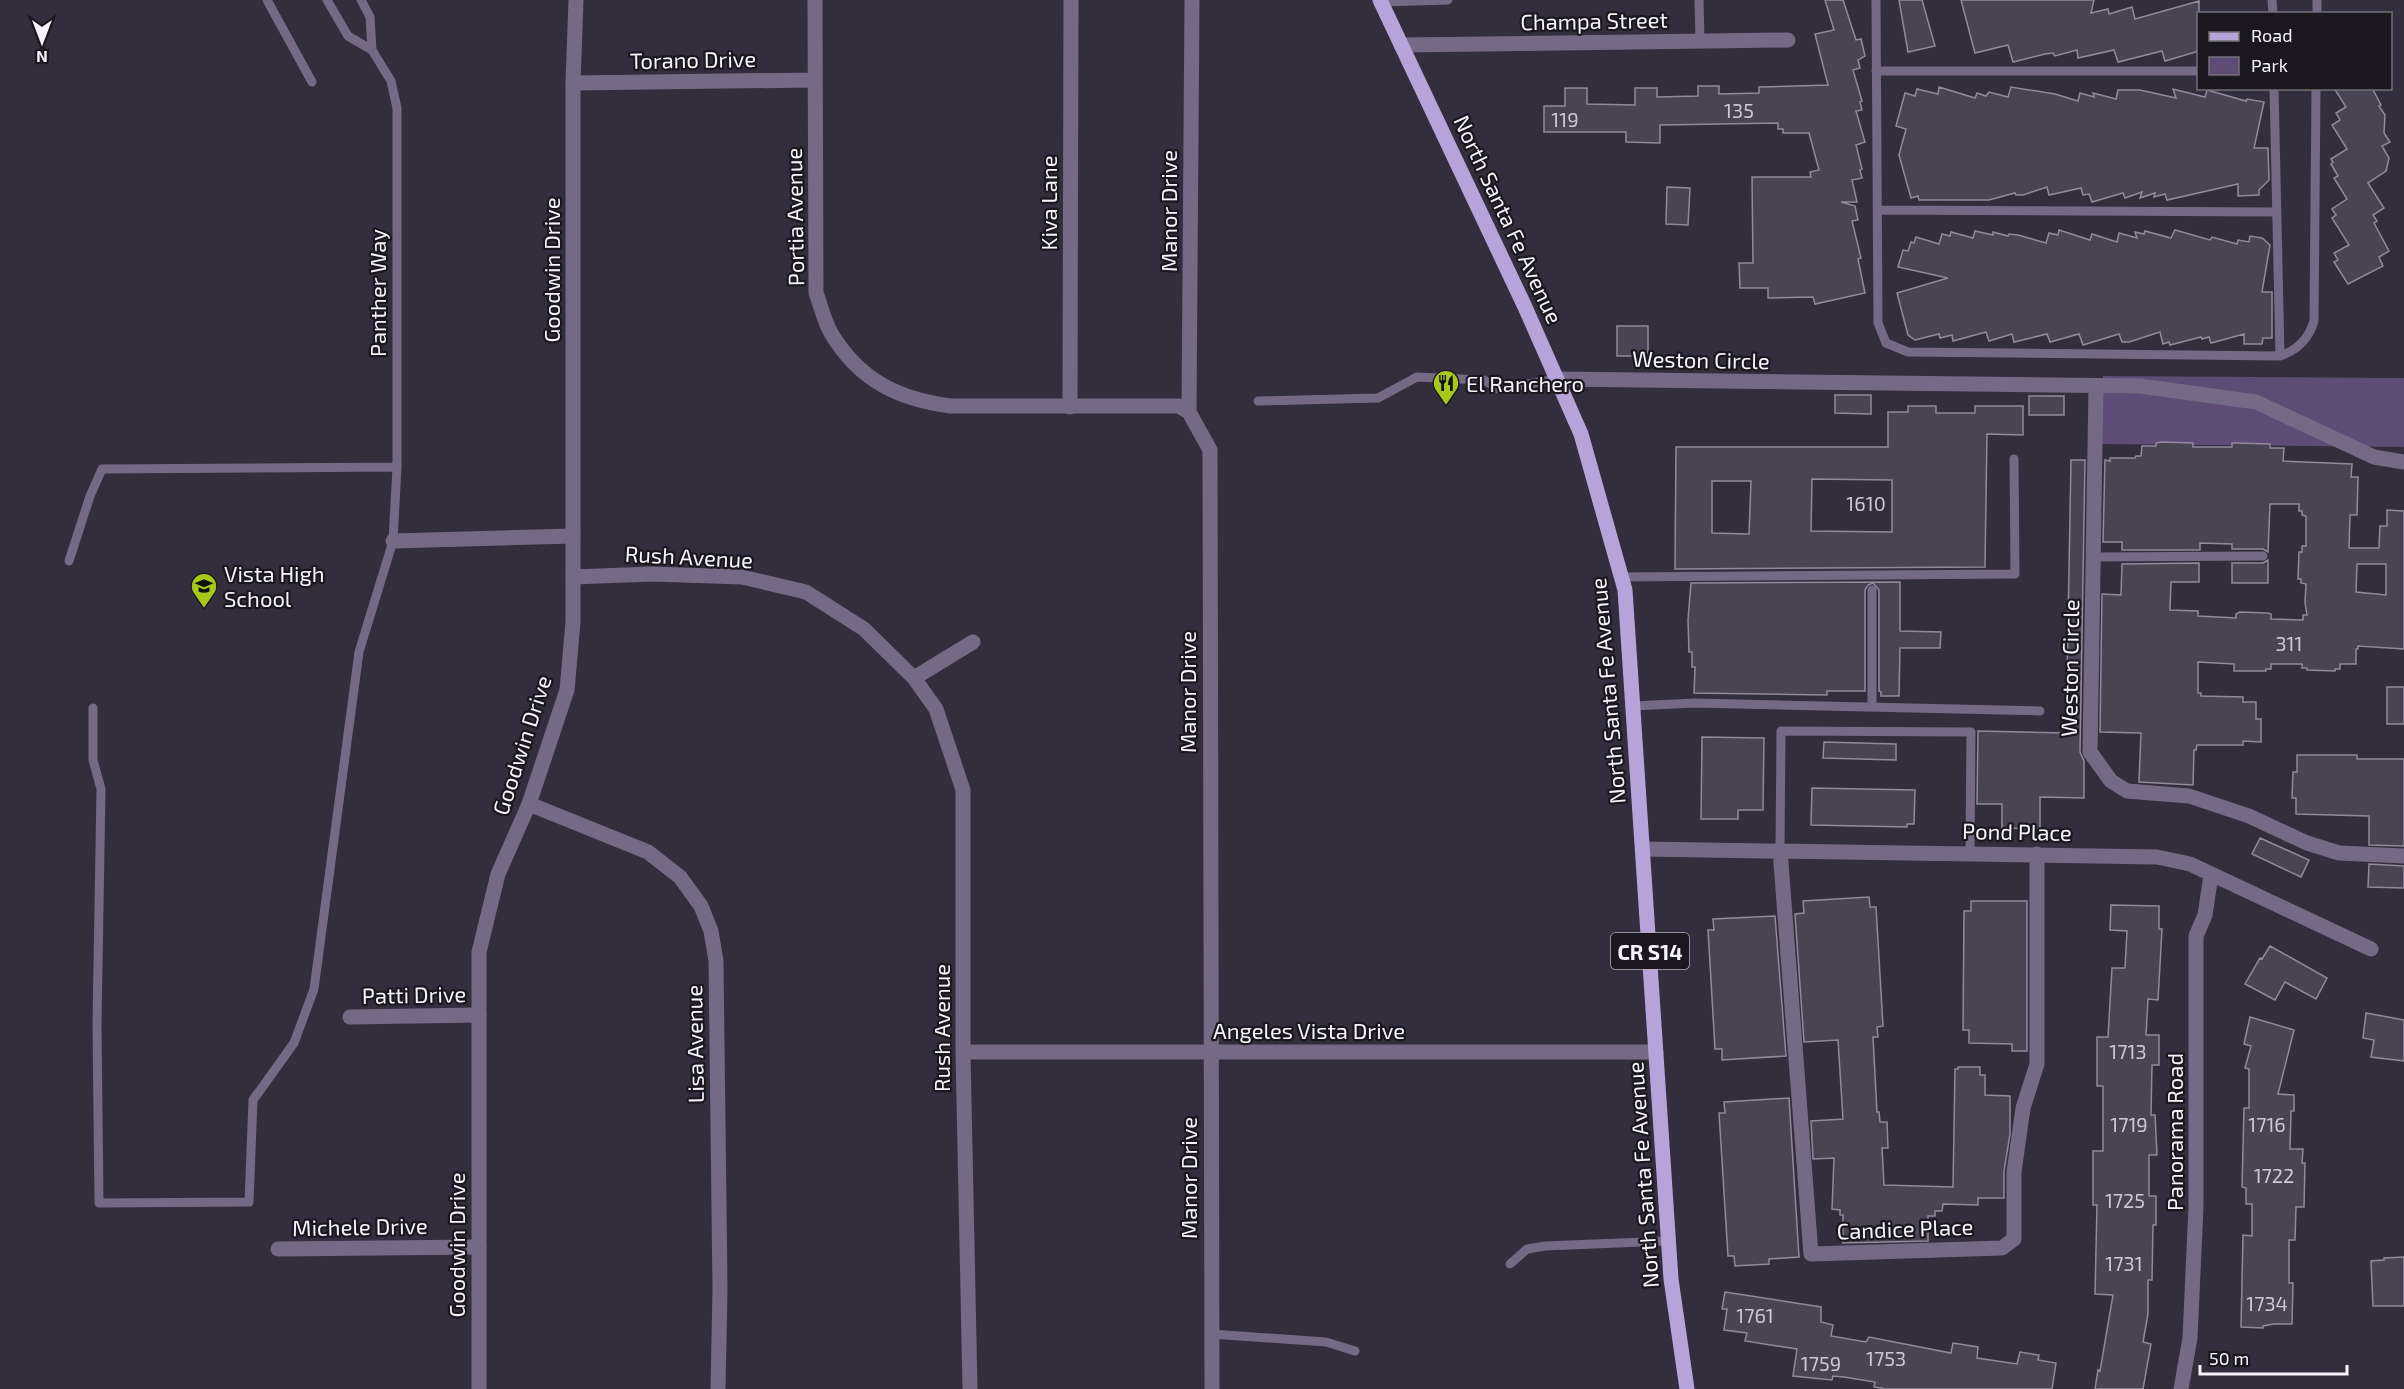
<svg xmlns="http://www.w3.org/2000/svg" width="2404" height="1389" font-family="'Exo 2',sans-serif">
	<rect width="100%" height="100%" fill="#332e3d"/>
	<path fill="#5c4c76" d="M2103,376L2404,378V447L2102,444Z"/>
	<path fill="#494454" stroke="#908a9c" stroke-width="1.5" fill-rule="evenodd" d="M1825,0H1843L1856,40L1861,39L1865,56L1858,60L1860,68L1853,70L1862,101L1860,102L1862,110L1856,111L1865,142L1856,145L1862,169L1860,170L1862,178L1852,180L1857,202H1841L1855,206L1858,220L1852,221L1861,258L1858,259L1865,293L1815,304L1813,297L1768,298V288H1740L1739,263H1753L1752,177H1811L1810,172L1819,170L1809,133H1783V129H1778V123L1660,125V143L1626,142V132H1544V106H1565V88H1587V104L1635,105V88H1657V97L1698,96V86H1719V94L1759,93V87L1828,85L1815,34L1834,30Z
		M1899,0H1922L1935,46L1908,52Z
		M1961,0H2094L2091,13L2108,9L2109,14L2132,7L2135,19L2199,1V51L2165,61L2162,51L2118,62L2114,50L2078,58L2077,50L2055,56L2053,53L2045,54L2013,62L2008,45L1975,53Z
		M1939,87L1975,98L1977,93L1986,96L1989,92L2008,97L2011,87L2055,94L2078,101L2080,93L2094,97L2093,93L2116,99L2118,90H2140L2176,98L2173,89L2205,97L2207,90L2246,101L2247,99L2264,102L2254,148H2268L2269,180L2259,190V195L2238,196V184L2167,200L2165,194L2154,197L2155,193L2140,198L2142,192L2125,198L2123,193L2092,202L2089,194L2083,195L2081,188L2049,195L2047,187L2023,195H2016L2015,193L1989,200H1919L1918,196L1911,198L1899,155L1906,129L1896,126L1905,93L1915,96L1917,89L1938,94Z
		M2334,88H2372L2381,105L2379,106L2385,115L2384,133L2390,142L2382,146L2389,158L2386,171L2368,183L2384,208L2373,215L2377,221L2374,223L2389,251L2379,257L2383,266L2348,284L2334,262L2338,260L2334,253L2349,245L2332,218L2336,215L2332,209L2347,199L2334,178L2338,176L2331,164L2333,162L2331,159L2347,149L2332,125L2340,120L2336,113L2346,107Z
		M1667,187L1690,188L1688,225L1666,224Z
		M2059,230L2090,240L2092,234L2117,242L2119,233L2137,238L2135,232L2144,234L2145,231L2171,238L2175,230L2210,240L2212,237L2237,244L2238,240L2249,242L2250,236L2262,238L2270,245L2262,292H2272V338H2263L2262,344H2244V334L2211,343L2209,337L2202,339L2201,337L2170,345L2169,342L2163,344L2160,332L2129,342H2122L2119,334L2083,345L2079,334L2050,342L2047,334L2014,342L2012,334L1989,341L1986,332L1953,341L1952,335L1940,338L1939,334L1915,340L1908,335L1897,293L1948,278L1898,267L1903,250L1908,251L1911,242L1914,243L1916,237L1939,244L1942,234L1950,236L1951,232L1973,238L1975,231L1993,235V232L2008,236L2009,234L2018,235L2046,243L2049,233L2058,235Z
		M1617,326H1648V356H1617Z
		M1835,395H1871V414L1835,413Z
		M2029,396H2064V415H2029Z
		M1908,406H1936V413H1975V406H2023V435L1987,434L1985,567L1675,569L1676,447H1888V412H1908ZM1812,479L1892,480V532L1811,531ZM1712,481H1751L1749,534L1712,533Z
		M2161,442L2193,443V447H2232V443H2237L2270,444V448H2284L2283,461L2352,464L2351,477H2358L2357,515H2350L2349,548H2379L2380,526H2387V510L2404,511V649L2358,646V649H2356V664H2340V669H2335V671L2307,670V668H2302V664H2271V669H2266V671H2234V664L2198,662V693H2201V696L2243,697V702H2256V719H2261V742L2243,741V745H2197L2196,750H2194L2193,785L2139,782L2141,733L2100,732L2102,594L2121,595L2122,564L2199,563V582H2171L2170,610L2198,611V616L2236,618V614L2240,612L2268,613L2271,614V619L2303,620V615H2307L2305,602L2306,584L2301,583V579H2298L2299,552H2302V546H2306V516L2302,515V511H2299V504H2270L2268,552L2263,549H2232V544L2200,543V550H2122V542H2103L2105,460L2110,461V458H2135L2136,456H2141L2142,446H2156V443ZM2357,564H2386V595L2356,592Z
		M2071,460H2085L2080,752L2084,761V798L2040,797V829L2002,828V804H1977L1978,731L2066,733Z
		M2268,560V583H2232V563H2263Z
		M1900,582V631L1941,632L1940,648H1900L1899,696H1881V692L1879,691V590L1873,583L1868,585L1865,590V691H1827V695L1694,693L1695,667H1692V652H1689L1688,620L1691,583Z
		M2387,687H2404V724H2387Z
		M1702,737L1764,738L1763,810H1738V819H1701Z
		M1824,742L1896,744V760L1823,758Z
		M2297,755H2357V759H2404V846L2369,845V816L2296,814V798H2292L2293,772H2297Z
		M1812,788L1915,790L1914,824H1907V827L1811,825Z
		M2260,838L2309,860L2301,877L2252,854Z
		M2369,864L2404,866V888L2368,887Z
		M1869,897L1870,907H1876L1883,1026L1877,1027L1878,1037H1873L1877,1112H1879L1880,1122H1887L1888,1148H1882L1884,1185L1953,1187L1955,1069H1958V1067H1980V1075H1985V1095L2010,1096V1134L2004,1171V1198H1978V1205L1943,1204L1942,1211H1935V1216H1928V1241L1843,1243V1215H1840V1210L1832,1209L1834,1158L1813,1159L1811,1121L1843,1119L1838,1040L1804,1042L1795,914L1804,913L1803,901Z
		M1971,901H2027V1051H2012V1044L1969,1043V1030H1963L1964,911H1971Z
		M2111,905L2159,906V929H2162L2158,1000L2148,999L2146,1035H2159V1065H2152L2151,1115H2155L2157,1155H2149V1196H2156V1225H2153L2152,1280H2148V1314L2143,1342L2151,1344L2143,1389H2095L2098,1370L2100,1371L2113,1295L2095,1294L2097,1205H2093V1151H2103V1086H2097V1037H2108L2112,968H2125L2127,931L2110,930Z
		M1775,916L1786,1056L1722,1060V1049H1715L1708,930H1714L1713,919Z
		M2270,946L2327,978L2316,999L2285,982L2275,1000L2245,984L2260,958L2262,959Z
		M2366,1013L2404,1020V1061L2371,1057L2374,1040L2363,1038Z
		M2250,1017L2294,1030L2278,1094L2294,1095V1111H2291L2290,1149H2303L2302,1163H2305L2304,1207H2296L2295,1240H2289V1283H2293L2292,1324H2274L2263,1326V1328L2241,1327L2243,1235L2252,1236V1204H2246V1188L2242,1187L2244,1108H2249V1069L2245,1068L2251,1046L2244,1044Z
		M1789,1098L1799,1257L1769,1259V1264L1735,1266L1734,1256H1728L1719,1113H1725L1724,1102Z
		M2404,1257V1306H2373L2371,1261L2384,1260V1258Z
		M1725,1292L1821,1307V1322L1833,1325L1831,1336L1866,1342L1869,1337L1951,1353L1953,1343L1978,1347L1977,1358L2017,1364L2020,1352L2039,1355L2038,1360L2056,1363L2052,1389H1886L1874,1387L1875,1382L1844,1377L1833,1376L1832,1380L1793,1376L1797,1349L1745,1341L1747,1333L1724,1330L1727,1309H1722Z"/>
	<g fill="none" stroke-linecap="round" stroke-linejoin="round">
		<path stroke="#746a85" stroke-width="9" d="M267,0L312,82
			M327,0L348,36L372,50
			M1699,0L1700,41
			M1876,0L1878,323L1886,343L1908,352L2280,356C2298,350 2309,338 2314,321L2316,88
			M2272,0L2273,14
			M1381,2L1448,0
			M2317,14V0
			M1876,71H2198
			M2274,88L2280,356
			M1878,210L2276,212
			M1258,401L1378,398L1417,377L1484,380L1498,389L1558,379
			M2093,557L2263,556
			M69,561L90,496L102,469L397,467
			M1621,577L2015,574L2014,459
			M1872,590V707
			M1633,706L1695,703L2040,711
			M93,708V760L101,789L97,1025L99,1203L249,1202L253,1100L294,1043L314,989L359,652L393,541L397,467V108L391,81L372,50L370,17L361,0
			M1780,850L1781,731L1971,732L1970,853
			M1510,1264L1527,1249L1545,1246L1668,1241
			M1211,1334L1326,1342L1355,1351"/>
		<path stroke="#746a85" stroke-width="15" d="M815,0L816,293C821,306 824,321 831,333C859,380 898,399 950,406H1179L1189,412
			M1192,0L1189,412L1210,450L1212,1389
			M1401,45L1788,40
			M573,83L814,80
			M1558,379L2140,386L2256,402L2374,457L2404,462
			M2096,387L2090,752L2111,781L2127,791L2189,796L2249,816L2307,843L2339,853L2404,856
			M1070,407L1071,0
			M393,541L573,536
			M573,577L652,574L742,577L806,592L864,629L914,678L936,709L963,790V1052L970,1389
			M914,678L973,642
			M529,804L648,852L680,877L701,906L711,931L716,961L720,1289L718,1389
			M1643,849L2157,857L2190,864L2371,949
			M1780,850L1811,1254L2002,1248L2014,1239V1172L2023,1108L2037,1064V854
			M350,1017L479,1015
			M963,1052H1656
			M278,1249L479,1247
			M2181,1389L2190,1338L2196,1207V936L2205,915L2211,875"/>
		<path stroke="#746a85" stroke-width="15" d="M479,1389V952L498,874L529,804L567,690L573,622V83L576,0"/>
		<path stroke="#b6a3da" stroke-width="15" d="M1380,0L1525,307L1581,434L1625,590L1671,1279L1687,1389"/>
	</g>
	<defs>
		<g id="restaurant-pin" transform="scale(1.35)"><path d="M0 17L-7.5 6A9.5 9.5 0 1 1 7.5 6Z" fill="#a8c71b" stroke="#1a181e"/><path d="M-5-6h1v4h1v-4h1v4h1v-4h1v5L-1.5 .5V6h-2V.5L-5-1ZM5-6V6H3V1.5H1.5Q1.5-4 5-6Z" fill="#111"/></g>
		<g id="school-pin" transform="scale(1.35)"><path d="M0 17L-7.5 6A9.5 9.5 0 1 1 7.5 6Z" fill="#a8c71b" stroke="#1a181e"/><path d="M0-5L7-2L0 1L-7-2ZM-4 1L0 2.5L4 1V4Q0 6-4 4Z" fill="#111"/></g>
	</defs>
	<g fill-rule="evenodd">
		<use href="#restaurant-pin" x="1446" y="383"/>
		<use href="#school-pin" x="204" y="586"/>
	</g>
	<g text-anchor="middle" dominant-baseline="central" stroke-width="4.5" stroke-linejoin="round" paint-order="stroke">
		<g font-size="20" fill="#cbc7d3">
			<text x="1739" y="110">135</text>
			<text x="1565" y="119">119</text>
			<text x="1866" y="503">1610</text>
			<text x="2289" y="643">311</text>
			<text x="2128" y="1051">1713</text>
			<text x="2129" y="1124">1719</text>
			<text x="2267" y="1124">1716</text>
			<text x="2274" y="1175">1722</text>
			<text x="2125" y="1200">1725</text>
			<text x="2124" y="1263">1731</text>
			<text x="2267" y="1303">1734</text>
			<text x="1755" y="1315">1761</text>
			<text x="1886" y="1358">1753</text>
			<text x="1821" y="1363">1759</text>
		</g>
		<rect fill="#1a181e" stroke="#b4b1ba" stroke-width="1.5" x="1611" y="933" width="78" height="36" rx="4.5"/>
		<g font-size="21" font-weight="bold" fill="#f6f3fd">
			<text x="1650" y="951">CR S14</text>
		</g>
		<g font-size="22" fill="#f6f3fd" stroke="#1a181e">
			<text transform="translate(1594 20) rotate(-1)">Champa Street</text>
			<text transform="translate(693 59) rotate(-1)">Torano Drive</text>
			<text transform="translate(1048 203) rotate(-90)">Kiva Lane</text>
			<text transform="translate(1168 211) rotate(-90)">Manor Drive</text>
			<text transform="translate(794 217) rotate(-91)">Portia Avenue</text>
			<text transform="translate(1509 219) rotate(65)">North Santa Fe Avenue</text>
			<text transform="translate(551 270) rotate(-90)">Goodwin Drive</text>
			<text transform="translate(377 293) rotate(-90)">Panther Way</text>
			<text transform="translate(1701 359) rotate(1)">Weston Circle</text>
			<text transform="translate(689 556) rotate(3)">Rush Avenue</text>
			<text transform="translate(2069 668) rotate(-89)">Weston Circle</text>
			<text transform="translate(1607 691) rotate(-95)">North Santa Fe Avenue</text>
			<text transform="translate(1187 692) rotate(-90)">Manor Drive</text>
			<text transform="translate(521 745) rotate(-72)">Goodwin Drive</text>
			<text transform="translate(2017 831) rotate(1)">Pond Place</text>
			<text transform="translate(414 994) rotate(-1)">Patti Drive</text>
			<text transform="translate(941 1028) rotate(-90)">Rush Avenue</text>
			<text x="1309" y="1030">Angeles Vista Drive</text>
			<text transform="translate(694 1044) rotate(-91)">Lisa Avenue</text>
			<text transform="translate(2174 1132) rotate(-90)">Panorama Road</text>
			<text transform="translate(1642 1175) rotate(-94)">North Santa Fe Avenue</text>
			<text transform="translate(1188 1178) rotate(-90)">Manor Drive</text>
			<text transform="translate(360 1226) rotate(-1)">Michele Drive</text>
			<text transform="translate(1905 1228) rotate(-2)">Candice Place</text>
			<text transform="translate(456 1245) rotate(-90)">Goodwin Drive</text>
		</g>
		<g font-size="22" fill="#f6f3fd" stroke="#1a181e" text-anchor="start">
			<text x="1466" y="383">El Ranchero</text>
			<text x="224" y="573">Vista High<tspan x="224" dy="25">School</tspan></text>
		</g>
	</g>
	<rect x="2197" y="12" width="195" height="78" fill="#1a181e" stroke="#727077" stroke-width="1.5"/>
	<rect x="2209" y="32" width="30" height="9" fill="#b6a3da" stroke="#727077" stroke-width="1.5"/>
	<text x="2251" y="42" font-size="18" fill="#f6f3fd">Road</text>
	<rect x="2209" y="57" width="30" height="18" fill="#5c4c76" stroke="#727077" stroke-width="1.5"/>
	<text x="2251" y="72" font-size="18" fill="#f6f3fd">Park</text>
	<g transform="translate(42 42) rotate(180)" stroke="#1a181e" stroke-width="4.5" paint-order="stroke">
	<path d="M0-4.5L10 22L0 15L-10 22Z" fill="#f6f3fd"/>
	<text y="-9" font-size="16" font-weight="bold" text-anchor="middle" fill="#f6f3fd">N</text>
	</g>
	<path d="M2200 1365v9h147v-9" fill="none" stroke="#f6f3fd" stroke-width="3"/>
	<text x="2209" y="1365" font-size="18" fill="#f6f3fd" stroke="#1a181e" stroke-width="4.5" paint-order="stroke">50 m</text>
</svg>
